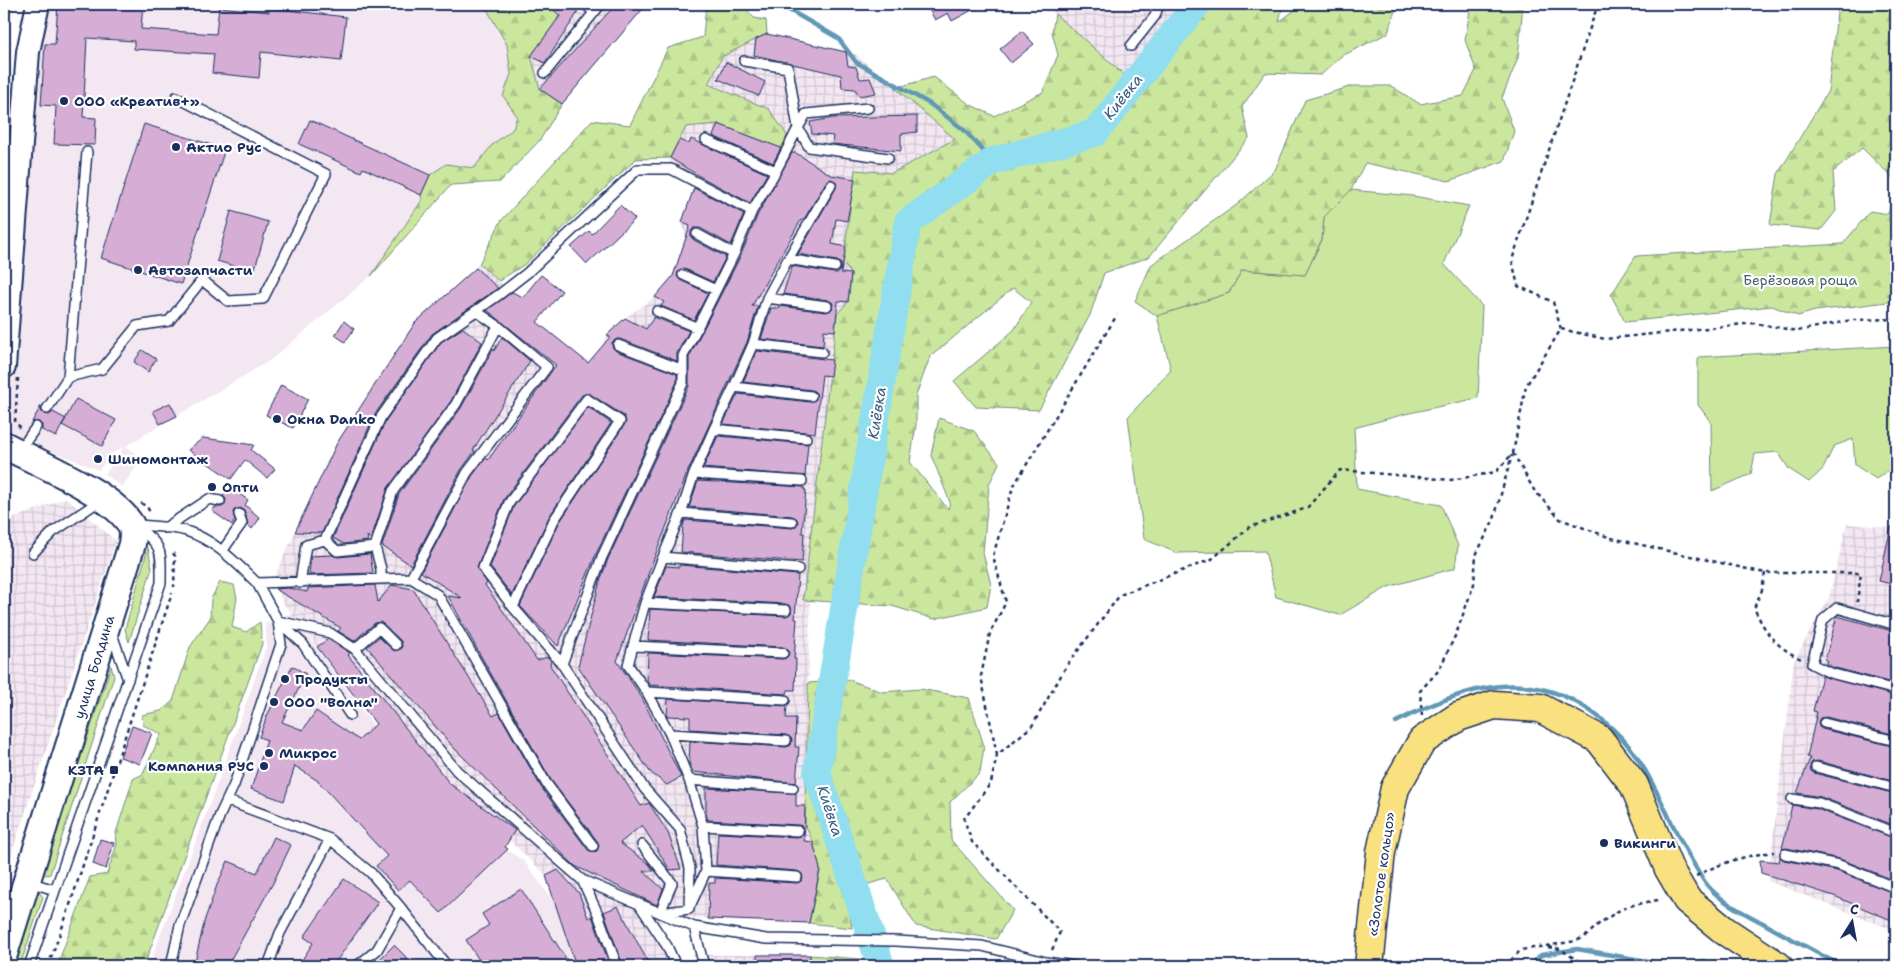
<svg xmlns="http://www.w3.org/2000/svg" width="1900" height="970" font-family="'Shantell Sans',sans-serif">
	<defs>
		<pattern id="industrial-grid" width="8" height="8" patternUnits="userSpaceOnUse" patternTransform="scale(1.25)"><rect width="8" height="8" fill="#f3e7f2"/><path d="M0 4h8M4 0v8" fill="none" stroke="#d0c6d2"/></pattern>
		<pattern id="forest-firs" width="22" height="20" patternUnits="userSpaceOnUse" patternTransform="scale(1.25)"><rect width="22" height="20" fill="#cbe79e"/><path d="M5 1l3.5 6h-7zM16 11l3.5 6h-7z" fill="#aec68a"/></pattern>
	</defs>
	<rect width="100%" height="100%" fill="#fff"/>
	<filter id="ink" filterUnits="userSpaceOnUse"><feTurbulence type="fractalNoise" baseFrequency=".02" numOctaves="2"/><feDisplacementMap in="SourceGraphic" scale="10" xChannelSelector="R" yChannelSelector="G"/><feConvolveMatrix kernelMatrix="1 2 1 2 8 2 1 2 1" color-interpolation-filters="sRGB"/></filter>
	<g filter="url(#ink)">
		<path fill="#f3e7f2" d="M46,4H484L507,45L511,74L503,96L517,116L513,129L493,144L474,168L446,164L371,276L272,359L126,446L142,459L122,487L105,474L124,447L111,454L99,470L12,435L6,426L36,98V49Z
			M291,613L425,796L524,861L556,905L582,966H149L221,774L267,645L265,624Z"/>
		<path fill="url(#industrial-grid)" d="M537,4H647L562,104L540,89L531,56L556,22Z
			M1043,4H1185L1173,29L1128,78Z
			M767,34L855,54L956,139L892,173L855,170L843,263L851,274L848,302L837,315L812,527L805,824L813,842L820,871L809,923L685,917L659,923L679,966H582L556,905L546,875L509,840L430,793L281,600L276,573L337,443L415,323L479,264L511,292L520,296L518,307L588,363L603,345L607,335L625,318L655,297L672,276L676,266L686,236L682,222L694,188L668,174L670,158L722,56Z
			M66,498L116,541L4,876V522Z
			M1847,524L1896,528V931L1768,881L1794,661L1829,597Z
			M693,955H810V966H696Z"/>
		<path fill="#cbe79e" stroke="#738b7e" d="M1351,190L1413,196L1469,206L1444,264L1482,306L1478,398L1405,414L1354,428L1357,489L1441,505L1458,546L1455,568L1388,587L1340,615L1276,597L1265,551L1177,553L1144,539L1128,417L1171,370L1157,316L1229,293L1242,270L1305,275L1322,240L1324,217Z
			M1896,346V465L1876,479L1855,465L1853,439L1834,446L1823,469L1809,482L1789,469L1778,452L1755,454L1751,474L1712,491L1711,422L1698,405V357Z
			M148,548L152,568L129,642L125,629Z
			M111,666L114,676L50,874L46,875L43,872Z
			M40,893L43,897L20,966H12L36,895Z"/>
		<path fill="url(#forest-firs)" stroke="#738b7e" d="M484,4H548L559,15L556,22L531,56L540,89L562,104L540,140L500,182L451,185L371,276L422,200L421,195L430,175L446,164L474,168L493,144L513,129L517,116L503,96L511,74L507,45Z
			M706,4H742L754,18L766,20L767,34L723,56L708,84L769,109L787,135L783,149L718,124L686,127L670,158L636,159L525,264L499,281L479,264L501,221L592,120L630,125L668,48L703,37Z
			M1185,4H1283L1279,22L1303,4H1397L1388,33L1340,57L1321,75L1265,73L1242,107L1249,138L1149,257L1104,273L1090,315L1039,410L976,407L954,381L1014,330L1031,302L1013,288L930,357L916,395V425L910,462L948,509L950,502L931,455L939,418L974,431L999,463L989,485L983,553L991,585L987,607L934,619L892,606L803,600L837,314L848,302L851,274L843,263L855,170L892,173L955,139L895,88L934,77L969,104L994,116L1043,92L1058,55L1052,32L1055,14L1128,78L1173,29Z
			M1471,4H1523L1518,58L1502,98L1514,131L1504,161L1449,181L1365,163L1351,190L1324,217L1322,239L1305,275L1242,270L1229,293L1157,316L1135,301L1151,265L1238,204L1275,170L1305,100L1353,86H1391L1420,104L1463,96L1476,70L1465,40Z
			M1838,4H1896V181L1862,148L1833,172L1836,211L1821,230L1770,225L1778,174L1828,91Z
			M1896,183V301L1815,311L1798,316L1772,306L1625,322L1611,295L1636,256L1843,244L1870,211L1888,214Z
			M220,582L234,585L237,598L232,627L246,632L260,622L262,644L144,966H57L90,877L107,874L117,844L116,833L133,779L143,774L161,734L143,725L142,715L161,711L173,701L190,647L210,618L211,599Z
			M850,680L882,692L920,689L969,698L984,746L980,773L950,802L951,840L1013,910L996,939L916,926L887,879L846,890L852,928L809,923L820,871L813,842L805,824L808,683Z
			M810,955L860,959L864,966H810Z
			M959,960L1005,963L1009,966H956Z"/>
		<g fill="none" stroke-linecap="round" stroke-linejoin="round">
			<path stroke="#6198b5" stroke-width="4.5" d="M774,4L784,7L838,38L856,62L930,104L963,129L993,161
				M1396,722C1465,686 1533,664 1600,718C1615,730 1630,745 1640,762C1661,795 1674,833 1695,866C1699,872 1702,879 1707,885C1721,902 1744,913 1763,923C1789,938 1816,952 1842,966
				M1530,966L1541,955L1577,949L1676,966L1705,961"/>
			<path stroke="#90deef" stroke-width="28" d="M881,966L817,773L908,222L993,161L1095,133L1197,4"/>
		</g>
		<path fill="#d6aed5" stroke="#1b2f5e" d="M58,4H143L141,29L216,34L219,7L269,12V8L346,17L341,61L261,52L259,78L212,73L214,54L134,49V41L87,38L83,117L96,118L95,145L54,144L56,106L41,105L45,44H55Z
			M548,4H570L578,12L545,63L531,56L560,16Z
			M616,4H647L562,104L540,89Z
			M926,4H983L952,21L948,13L935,20Z
			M1022,31L1034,44L1011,63L1000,49Z
			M767,34L846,52L848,66L856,67L860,79L870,78L876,93L859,96L855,89L842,88L841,75L754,55L756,39Z
			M726,62L765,82L759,96L718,79Z
			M917,116V132L901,134V151L832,144L833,136L812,134L810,122L833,118Z
			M310,120L430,175L421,195L363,168L361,172L299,144Z
			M144,124L225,149L181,284L101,258Z
			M718,124L781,148L773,163L713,136Z
			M691,139L767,174L750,203L699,176L670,158L679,140L689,144Z
			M792,153H796L831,175L855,179L847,221L836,219L832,244L846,247L841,273L851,274L848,302L838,301L835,331L824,330L823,346L761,339L771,308H779L780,306L826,312L832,309L833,303L828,300L783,294L792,266L834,273H838L841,269V264L837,261L798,254L836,188V182L831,179L826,182L803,221L801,220L752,306H758L747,342L688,471L651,566L617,661L642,698L681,777L667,785L650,772L578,666L600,581L608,559L689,386V357L740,257L758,214Z
			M694,188L744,214L731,245L700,228H694L691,231V237L694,240L726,257L713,282L685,269H682L678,272L677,276L680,280L708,293L694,320L661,306L664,302L655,297L673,276L690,226L682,222Z
			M620,205L635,219L587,264L571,247L589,231L592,234Z
			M231,211L268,222L254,272L217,261Z
			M476,268L498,288L432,334L375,414L322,533L295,532L337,443L415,323Z
			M541,275L562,291L537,322L588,363L610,337L607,335L625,318L646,329L654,317L689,331L677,353V361L620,339H617L612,342V346L616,351L677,374V382L596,554L558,646L520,606L559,523L625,424L626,421L624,416L590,394L582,395L504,499L477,568L487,583L485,585L537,660L548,657L551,661L550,665L641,806L649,803L668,833L681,869L670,870L642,825L620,843L649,864L654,871H643L663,889L657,905L575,866L454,748L367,647L379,637L394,651L401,649L402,646L401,641L383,624L380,622L375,623L354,641L338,631L341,628L275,589L288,588L307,592L308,588L375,585L378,602L392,585L413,589L493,716L499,713L541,787L588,850L593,852L597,851L599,846L598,842L551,780L482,658L448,596L462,598L421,572L472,476L486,458L488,460L556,365L487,310L512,292L523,297Z
			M344,321L354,329L345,342L335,335Z
			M463,328L482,342L451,401L388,488L371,539L367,536L368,541L344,544L333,538L386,420L441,342Z
			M502,337L530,361L473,450L475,451L461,470L411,565L382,546L399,494L461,408L493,349L494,351Z
			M142,350L156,359L148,372L134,362Z
			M757,351L832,360L830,376L822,375L815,433L723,424L738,394L810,402L816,399V393L812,390L743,382Z
			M281,385L308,399L293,428L266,415Z
			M76,399L116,420L102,446L62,425L56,437L42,430V425L39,422H32L41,406V411L44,414L49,415L53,412L66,419L62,425Z
			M170,403L177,416L160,424L153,411Z
			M588,407L611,423L549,517L512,595L490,567L514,506Z
			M718,436L808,444L805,476L703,468Z
			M203,438L254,445L251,450L275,469L267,478L245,460L231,479L188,450Z
			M698,481L804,487V490H806L802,533H804L802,562L681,552L683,526L685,520L792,528L795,527L798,523L797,519L792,516L689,507Z
			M229,487L248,500L245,505L260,518L252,529L248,525L245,512L241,508L234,510L233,513L235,520L232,525L212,511L215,507H222L225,505L226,499L223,496Z
			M1891,527L1896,528V585L1879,581Z
			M370,554L373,573L309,575L311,556L332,555L338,557Z
			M680,565L798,575L795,619H797L794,659H796L795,690H788L787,694L649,685L647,681L648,653L783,659L786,658L789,654L788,650L783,647L648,640L650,609L786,616L791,613V607L786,604L654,597L666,566L679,567Z
			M1837,616L1896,632V684L1832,667L1826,664L1827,660H1825Z
			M328,639L350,653L348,655L450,784L515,830L505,847L508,849L441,913L410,880L398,890L376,866L387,856L318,781L295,766L284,801L251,789L267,740L259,737L267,716L292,666L306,674L282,722L303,730L316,711L359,740L376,724L317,647Z
			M1822,676L1896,696V735L1826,717L1820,718L1818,722L1819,727L1822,729L1896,747V782L1818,761L1812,762L1810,766L1811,771L1814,773L1896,794V826L1821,797L1797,793L1810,758L1807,757L1817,712L1813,711Z
			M668,699L787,706L786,718H796L795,747H799L796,783L693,772L689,763L690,741L786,747L791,745L792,739L786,735L690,729V717L667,716Z
			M132,726L152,733L140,764L120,757Z
			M706,788L796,793V806H805L804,841L813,842L820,869L809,923L708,919L709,883H715V878L797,883L800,882L803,878L802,874L797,871L716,865L718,833L798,837L803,835L804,831L802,826L798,825L708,820L706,814Z
			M1792,805L1817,809L1896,839V881L1840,859L1786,848L1782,849Z
			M274,837L291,845L273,883L227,966H194L205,919L217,885L228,861L257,873Z
			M100,839L114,843L106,869L93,864Z
			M1780,857L1784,860L1837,871L1896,894V922L1834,896L1761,873L1760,860L1779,862Z
			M558,870L579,893L588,918L592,916L610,966H576L546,876Z
			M344,879L378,902L333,966H298L313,943L304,937Z
			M521,889L571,966H483L466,940L489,925L482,914Z
			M618,906L650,966H623L604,912Z
			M394,945L415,966H373Z
			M757,955H810V966H757Z"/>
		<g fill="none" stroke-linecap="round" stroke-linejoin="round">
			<g stroke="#1b2f5e" stroke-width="12">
				<path id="service" d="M585,4L593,11
					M1096,5L1097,4
					M1131,46L1155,16L1159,4
					M545,73L601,4
					M868,108L806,114L798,128L809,147L888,158
					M706,140L776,171
					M697,234L734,254
					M788,259L831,185
					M683,275L716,290
					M767,298L788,259L835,267
					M657,311L698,328
					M753,344L767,298L827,306
					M618,345L683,370
					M68,377L102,369L137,326L169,321L202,280L228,301L263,299L326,174L176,97
					M734,387L753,344L822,352
					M47,409L68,377L87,152
					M714,429L734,387L811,396
					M20,450L36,427
					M694,474L714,429L806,438
					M681,513L694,474L802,481
					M133,524C150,527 170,526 186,531C215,540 235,562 257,583L411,578L438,595L546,783L593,846
					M165,528L209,499L220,501
					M325,540L337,551L375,547
					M223,550L242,523L239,514
					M33,553L53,532L101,500
					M663,557L681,513L792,522
					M411,578L467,473L547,367L498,326
					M381,579V569L375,547L393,491L456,404L498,326L476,311
					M257,583L278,621L330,633L355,649L457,771L582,880L694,927L766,939L896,941L982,946L1046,962L1074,966
					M300,583L306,545L325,540L381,417L437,338L500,294L527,273L638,169H671L752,211
					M645,603L663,557L798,569
					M513,607L483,568L509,503L587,399L620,421L554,520L513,607L562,664
					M278,621L303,644L350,715
					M1896,625L1837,608L1823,620L1812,664L1830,673L1896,690
					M111,631L128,680
					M633,646L645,603L786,610
					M355,649L379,628L396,645
					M647,692L628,665L633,646L783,653
					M1824,723L1896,741
					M670,734L647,692L785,700
					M1816,767L1896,788
					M689,780L670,734L786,741
					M1792,799L1819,803L1896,833
					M228,801L330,839L280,933L268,966
					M703,826L689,780L793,788
					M330,839L371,873L401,908L377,950L357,966
					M642,845L672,883L660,913L689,909
					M1785,854L1839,865L1896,888
					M706,871L703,826L798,831
					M582,880L598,914L617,966
					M29,882L55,890
					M639,904L667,946L676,966
					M691,904L706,871L797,877
					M401,908L447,966
					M689,909L690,868L680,829L644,788L562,664L602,557L683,383V356L734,254L752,211L776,171L798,128L788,68L744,61
					M694,927L704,966
					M29,966L161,583C161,551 164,546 136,527
					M171,966L180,925L220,815L234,785L281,644L278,621"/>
			</g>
			<g stroke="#1b2f5e" stroke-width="26">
				<path id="tertiary" d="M4,367L28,52L38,4"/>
			</g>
			<g stroke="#1b2f5e" stroke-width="30">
				<path id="secondary" d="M4,445C38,463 108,492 129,522C134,528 133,537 132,544L4,954"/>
			</g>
			<g stroke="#1b2f5e" stroke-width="31">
				<path id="trunk" d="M1369,966L1381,852L1395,788L1422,741L1458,717L1494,705L1540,708L1599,739L1634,785L1669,869L1687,900L1725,931L1778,966"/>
			</g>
			<path stroke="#1b2f5e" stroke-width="2.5" stroke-dasharray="4 4" stroke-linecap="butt" d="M5,95L7,4
				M1561,329L1605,339L1754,323L1797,331L1852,320L1896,319
				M18,378L15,422L21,428
				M1513,453L1534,490L1560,519L1611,538L1765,573H1861L1857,602
				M141,503L147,507L151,514
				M173,553L175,556L174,587
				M1765,573L1762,590L1754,608C1767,635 1774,645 1801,659
				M1422,716L1420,691L1439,670L1456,634L1474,584L1476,555L1494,519L1512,455
				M997,755L981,676L990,633L1006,602L993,556L1013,487L1117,315
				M1696,876C1720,863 1747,855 1774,852
				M1548,947L1560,949L1586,966
				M1052,950L1060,932L972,842L964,819L991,783L997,755L1032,726L1067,665L1120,595L1212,559L1250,527L1307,508L1340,470L1451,480L1496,472L1513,453L1526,386L1561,329L1553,302L1518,286L1512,260L1598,4
				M48,966L66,917L172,593
				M1505,966L1521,950L1576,941L1586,936L1600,923L1618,911L1629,906L1662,899"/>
			<use href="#service" stroke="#fff" stroke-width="9"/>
			<use href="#tertiary" stroke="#fff" stroke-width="22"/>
			<use href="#secondary" stroke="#fff" stroke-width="26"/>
			<use href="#trunk" stroke="#fae180" stroke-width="28"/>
		</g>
	</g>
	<g fill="#1b2f5e" stroke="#fff" stroke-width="2">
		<circle cx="64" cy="101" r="5"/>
		<circle cx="176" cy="147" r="5"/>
		<circle cx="138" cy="270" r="5"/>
		<circle cx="277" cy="419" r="5"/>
		<circle cx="98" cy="459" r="5"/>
		<circle cx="212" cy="487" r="5"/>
		<circle cx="285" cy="679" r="5"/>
		<circle cx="274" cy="702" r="5"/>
		<circle cx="269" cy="753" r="5"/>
		<circle cx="264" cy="766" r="5"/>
		<rect x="109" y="765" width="10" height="10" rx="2.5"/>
		<circle cx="1604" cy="843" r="5"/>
	</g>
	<g text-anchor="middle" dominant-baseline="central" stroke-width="4.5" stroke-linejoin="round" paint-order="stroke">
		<g font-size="14" font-weight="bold" fill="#1b2f5e" stroke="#fff" text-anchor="start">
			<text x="74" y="101">ООО «Креатив+»</text>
			<text x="186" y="147">Актио Рус</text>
			<text x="148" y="270">Автозапчасти</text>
			<text x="287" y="419">Окна Danko</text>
			<text x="108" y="459">Шиномонтаж</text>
			<text x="222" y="487">Опти</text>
			<text x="295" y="679">Продукты</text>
			<text x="284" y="702">ООО "Волна"</text>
			<text x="279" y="753">Микрос</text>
			<text x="254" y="766" text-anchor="end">Компания РУС</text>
			<text x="104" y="770" text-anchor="end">КЗТА</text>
			<text x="1614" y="843">Викинги</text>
		</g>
		<g font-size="14" fill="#475d6e" stroke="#fff">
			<text x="1800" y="280">Берёзовая роща</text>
		</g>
		<g font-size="14" fill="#1b2f5e" stroke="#fff">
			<text transform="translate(94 667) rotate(-73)">улица Болдина</text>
			<text transform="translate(1381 874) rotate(-82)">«Золотое кольцо»</text>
		</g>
		<g font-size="15" font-style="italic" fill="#385b82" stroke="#fff">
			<text transform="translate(1123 97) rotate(-52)">Киёвка</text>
			<text transform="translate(877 413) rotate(-81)">Киёвка</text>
			<text transform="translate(830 811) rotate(72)">Киёвка</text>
		</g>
	</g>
	<rect width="1900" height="970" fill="none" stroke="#fff" stroke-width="20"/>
	<rect x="10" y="10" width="1880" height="950" fill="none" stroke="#1b2f5e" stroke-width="2" filter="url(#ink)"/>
	<g transform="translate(1852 922) rotate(11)" stroke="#ffffff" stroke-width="4" paint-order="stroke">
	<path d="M0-4L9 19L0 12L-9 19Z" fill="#1b2f5e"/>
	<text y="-8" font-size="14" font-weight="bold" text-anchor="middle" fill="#1b2f5e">С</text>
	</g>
</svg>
